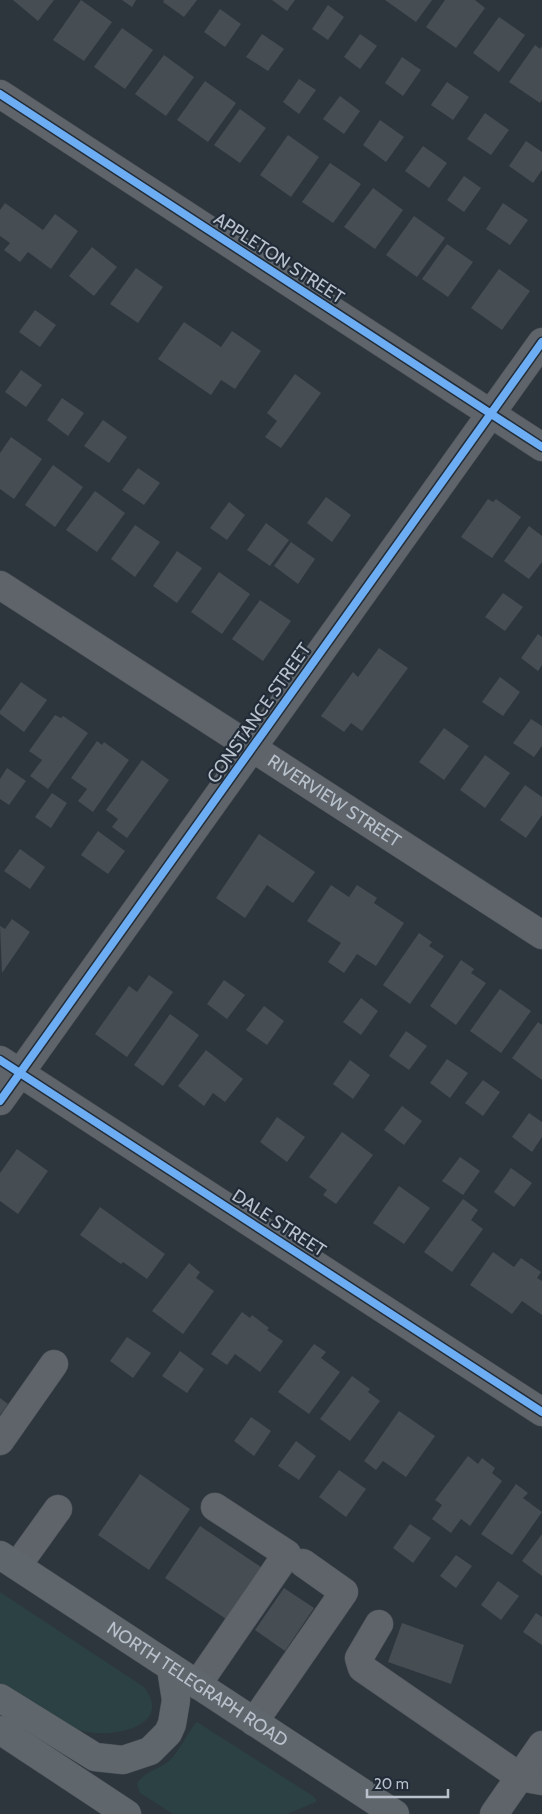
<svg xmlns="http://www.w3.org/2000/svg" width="542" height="1814" font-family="Cabin,sans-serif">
	<rect width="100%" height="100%" fill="#2e363d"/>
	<path fill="#2b4143" d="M0,1592L144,1687C151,1696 156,1708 148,1718C140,1727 128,1730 117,1732C70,1740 37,1708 0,1684Z
		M197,1722L313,1796L316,1799V1802L287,1814H173L140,1793L137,1784C142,1773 159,1769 169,1761C180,1751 190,1728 197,1722Z"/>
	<path fill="#464d53" d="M13,0H54L38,21Z
		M81,0L112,22L84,61L53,40Z
		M122,0H136L132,7Z
		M164,0H197L184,17L163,2Z
		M272,0H295L287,11Z
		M385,0H432L416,22Z
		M445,0H475L485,8L456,48L426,27Z
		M328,5L344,17L328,40L312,29Z
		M220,9L241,24L225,47L204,32Z
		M499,17L525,35L499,72L473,53Z
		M122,28L153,50L125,89L94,67Z
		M262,34L284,49L268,71L246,57Z
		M360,34L377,46L360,69L344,57Z
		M535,45L540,49L542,46V100L540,103L509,82Z
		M164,55L194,77L166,116L135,94Z
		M402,57L421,70L403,96L385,83Z
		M299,79L316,90L299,114L283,102Z
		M205,81L236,103L208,142L177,120Z
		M447,82L469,97L453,120L431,105Z
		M340,96L360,111L344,134L323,119Z
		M240,109L266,128L240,163L214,145Z
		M485,113L509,130L491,155L467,139Z
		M380,120L404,137L386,162L363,145Z
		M288,135L319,157L291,197L260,175Z
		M526,141L542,152V170L533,183L509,166Z
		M423,146L447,163L429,188L405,171Z
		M330,163L361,184L333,223L302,202Z
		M464,176L481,188L464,212L447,200Z
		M373,188L403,210L375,249L344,227Z
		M5,203L43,230L55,214L78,231L51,269L28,252L20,262L4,250L10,243L0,236V210Z
		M503,203L528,220L510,245L486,229Z
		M414,216L445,238L417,277L386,255Z
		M447,244L473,262L448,297L422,279Z
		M92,247L117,267L94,296L69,276Z
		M136,268L163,287L138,323L110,304Z
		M499,269L530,291L502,330L471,308Z
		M35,310L56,325L40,347L19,332Z
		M184,322L221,347L232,331L261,351L235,389L221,380L211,395L158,359Z
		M21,370L42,385L26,407L5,392Z
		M295,374L321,393L281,448L265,437L277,421L267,413Z
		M62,398L84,413L68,436L47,420Z
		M103,420L127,437L109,463L84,446Z
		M11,437L42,459L14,499L0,489V453Z
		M53,465L83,487L55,527L25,505Z
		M138,468L160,483L144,505L122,490Z
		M95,491L125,513L97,552L66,530Z
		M326,497L351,515L332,542L307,523Z
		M488,499L493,502L496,499L521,517L492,558L461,537Z
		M229,502L245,515L227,540L210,528Z
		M266,523L289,540L270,566L247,550Z
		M135,525L160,542L135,577L111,559Z
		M529,526L542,536V562L529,579L504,561Z
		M291,542L315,559L298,584L274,566Z
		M177,551L202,568L177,603L153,586Z
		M219,572L250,594L222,634L191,612Z
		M503,593L523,607L505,631L485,617Z
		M260,600L291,621L263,661L232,639Z
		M538,634L542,637V665L538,671L521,658Z
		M379,648L408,668L362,731L351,723L344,732L321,716L353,672L358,677Z
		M500,677L520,692L503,716L482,702Z
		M21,682L47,700L24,732L0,714V711Z
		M55,715L61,718L63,716L88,733L48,789L30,776L42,760L29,751Z
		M531,719L542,726V746L534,757L513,743Z
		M444,728L469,746L444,780L419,762Z
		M97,741L102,745L104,742L129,760L93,812L78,801L87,789L71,778Z
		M485,755L510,773L485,808L460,790Z
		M142,760L169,780L127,838L112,827L118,819L106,810Z
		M7,768L26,781L9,805L0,799V779Z
		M525,785L542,797V815L526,838L500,820Z
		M52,793L67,803L51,828L35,817Z
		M98,831L125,851L108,874L81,855Z
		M259,834L315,872L293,903L267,885L245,918L216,898Z
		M20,849L45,867L30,889L4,871Z
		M331,885L349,897L357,885L377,898L374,903L404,923L376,966L357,954L344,973L328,962L341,943L307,921Z
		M12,919L30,932L2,973L0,926L5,929Z
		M419,933L432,942L429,946L444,956L410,1004L383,985Z
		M461,960L474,969L471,973L486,983L456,1025L430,1006Z
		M149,975L173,992L127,1057L95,1034L129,986L137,992Z
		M224,980L245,995L227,1019L207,1004Z
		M500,989L531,1011L501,1053L470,1031Z
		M361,998L378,1011L361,1035L343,1022Z
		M264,1006L284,1021L267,1045L246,1030Z
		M170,1014L199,1035L163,1086L134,1065Z
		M538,1022L542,1025V1080L512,1058Z
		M406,1031L427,1046L409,1070L389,1056Z
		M206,1050L243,1079L225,1102L213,1093L204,1106L178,1086Z
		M447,1059L468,1073L450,1098L430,1083Z
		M350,1060L370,1075L353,1099L333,1084Z
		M483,1080L500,1092L483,1116L465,1103Z
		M402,1106L422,1121L404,1145L384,1130Z
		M529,1113L542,1122V1137L532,1152L512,1137Z
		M277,1117L305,1137L287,1162L260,1142Z
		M342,1132L373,1155L336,1204L323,1195L327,1190L309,1177Z
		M17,1149L48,1171L18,1214L0,1201V1173Z
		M460,1157L480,1171L463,1195L442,1181Z
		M511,1168L532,1183L514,1207L494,1192Z
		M399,1186L430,1208L404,1244L373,1223Z
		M463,1199L478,1210L471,1220L483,1229L452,1272L424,1252Z
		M100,1207L165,1254L147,1279L123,1262L121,1264L80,1235Z
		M493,1252L514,1267L521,1258L541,1272L537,1278L542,1281V1315L522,1301L512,1314L470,1285Z
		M189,1263L200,1272L196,1278L214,1291L183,1334L152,1311Z
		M242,1312L250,1318L252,1315L269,1328L267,1330L283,1341L260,1372L235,1354L227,1365L211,1354Z
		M127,1337L151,1353L133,1378L110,1361Z
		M314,1344L326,1352L321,1358L340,1372L309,1414L278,1392Z
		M180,1351L204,1369L187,1393L162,1376Z
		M352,1376L370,1389L368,1392L380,1401L350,1441L320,1419Z
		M0,1398L8,1404L0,1415Z
		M399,1411L435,1436L406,1477L383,1461L376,1470L364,1461Z
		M251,1417L271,1431L254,1456L234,1441Z
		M296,1441L316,1456L299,1480L278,1466Z
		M468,1456L478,1464L482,1458L495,1468L492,1473L502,1481L470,1526L461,1519L451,1533L432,1519L442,1505L435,1500Z
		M339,1470L366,1489L346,1517L319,1497Z
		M140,1474L190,1509L149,1570L98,1535Z
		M516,1484L528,1493L523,1498L542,1512L512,1555L481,1534Z
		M410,1524L431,1538L413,1563L393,1548Z
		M200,1526L264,1569L229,1621L165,1578Z
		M542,1534V1576L522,1561Z
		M456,1555L472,1566L456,1588L440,1576Z
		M498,1581L519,1596L501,1620L481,1605Z
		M284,1588L314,1608L285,1651L255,1630Z
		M536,1613L542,1617V1645L523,1632Z
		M402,1623L464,1645L451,1684L388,1662Z"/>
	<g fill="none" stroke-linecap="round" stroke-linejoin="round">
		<g stroke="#4c5257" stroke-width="29">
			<g id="minor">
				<path d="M0,94L542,447"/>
				<path id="s1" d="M0,585L542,935"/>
				<path d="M0,1060L542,1412"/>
				<path d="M0,1101L542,342"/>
				<path d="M0,1441L54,1364"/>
				<path d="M17,1566L58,1509"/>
				<path d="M379,1624L359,1658L362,1668L520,1777L542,1781"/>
				<path d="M197,1685L287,1554L215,1507"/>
				<path d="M254,1722L344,1592L303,1563"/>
				<path d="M494,1814L542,1745"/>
			</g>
		</g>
		<g stroke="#4c5259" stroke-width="29">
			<g id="major">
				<path id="s2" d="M0,1555L395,1814"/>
				<path d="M0,1698L95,1757L123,1760L150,1751L168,1733L172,1724L176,1700L171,1668"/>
				<path d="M0,1730L127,1814"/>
			</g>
		</g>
		<use href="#minor" stroke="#5e646a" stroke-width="28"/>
		<use href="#major" stroke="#60676c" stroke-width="28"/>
		<g stroke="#212c38" stroke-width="11">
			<path id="cycleway" d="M0,94L542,447
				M0,1060L542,1412
				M0,1101L542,342"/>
		</g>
		<use href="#cycleway" stroke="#6dadf4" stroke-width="8"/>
	</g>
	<g text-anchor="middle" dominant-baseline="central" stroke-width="4.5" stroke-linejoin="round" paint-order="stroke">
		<g font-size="18" fill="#b9c2cc" stroke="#212c38">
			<text transform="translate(279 258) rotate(33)">APPLETON STREET</text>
			<text transform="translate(259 713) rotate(-55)">CONSTANCE STREET</text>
			<text stroke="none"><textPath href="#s1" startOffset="398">RIVERVIEW STREET</textPath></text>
			<text transform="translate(279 1223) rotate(33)">DALE STREET</text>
			<text stroke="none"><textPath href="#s2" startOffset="236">NORTH TELEGRAPH ROAD</textPath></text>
		</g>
	</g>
	<path d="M367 1789v8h81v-8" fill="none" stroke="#b9c2cc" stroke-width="2.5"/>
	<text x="374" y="1789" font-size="15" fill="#b9c2cc" stroke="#212c38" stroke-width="4" paint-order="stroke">20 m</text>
</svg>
